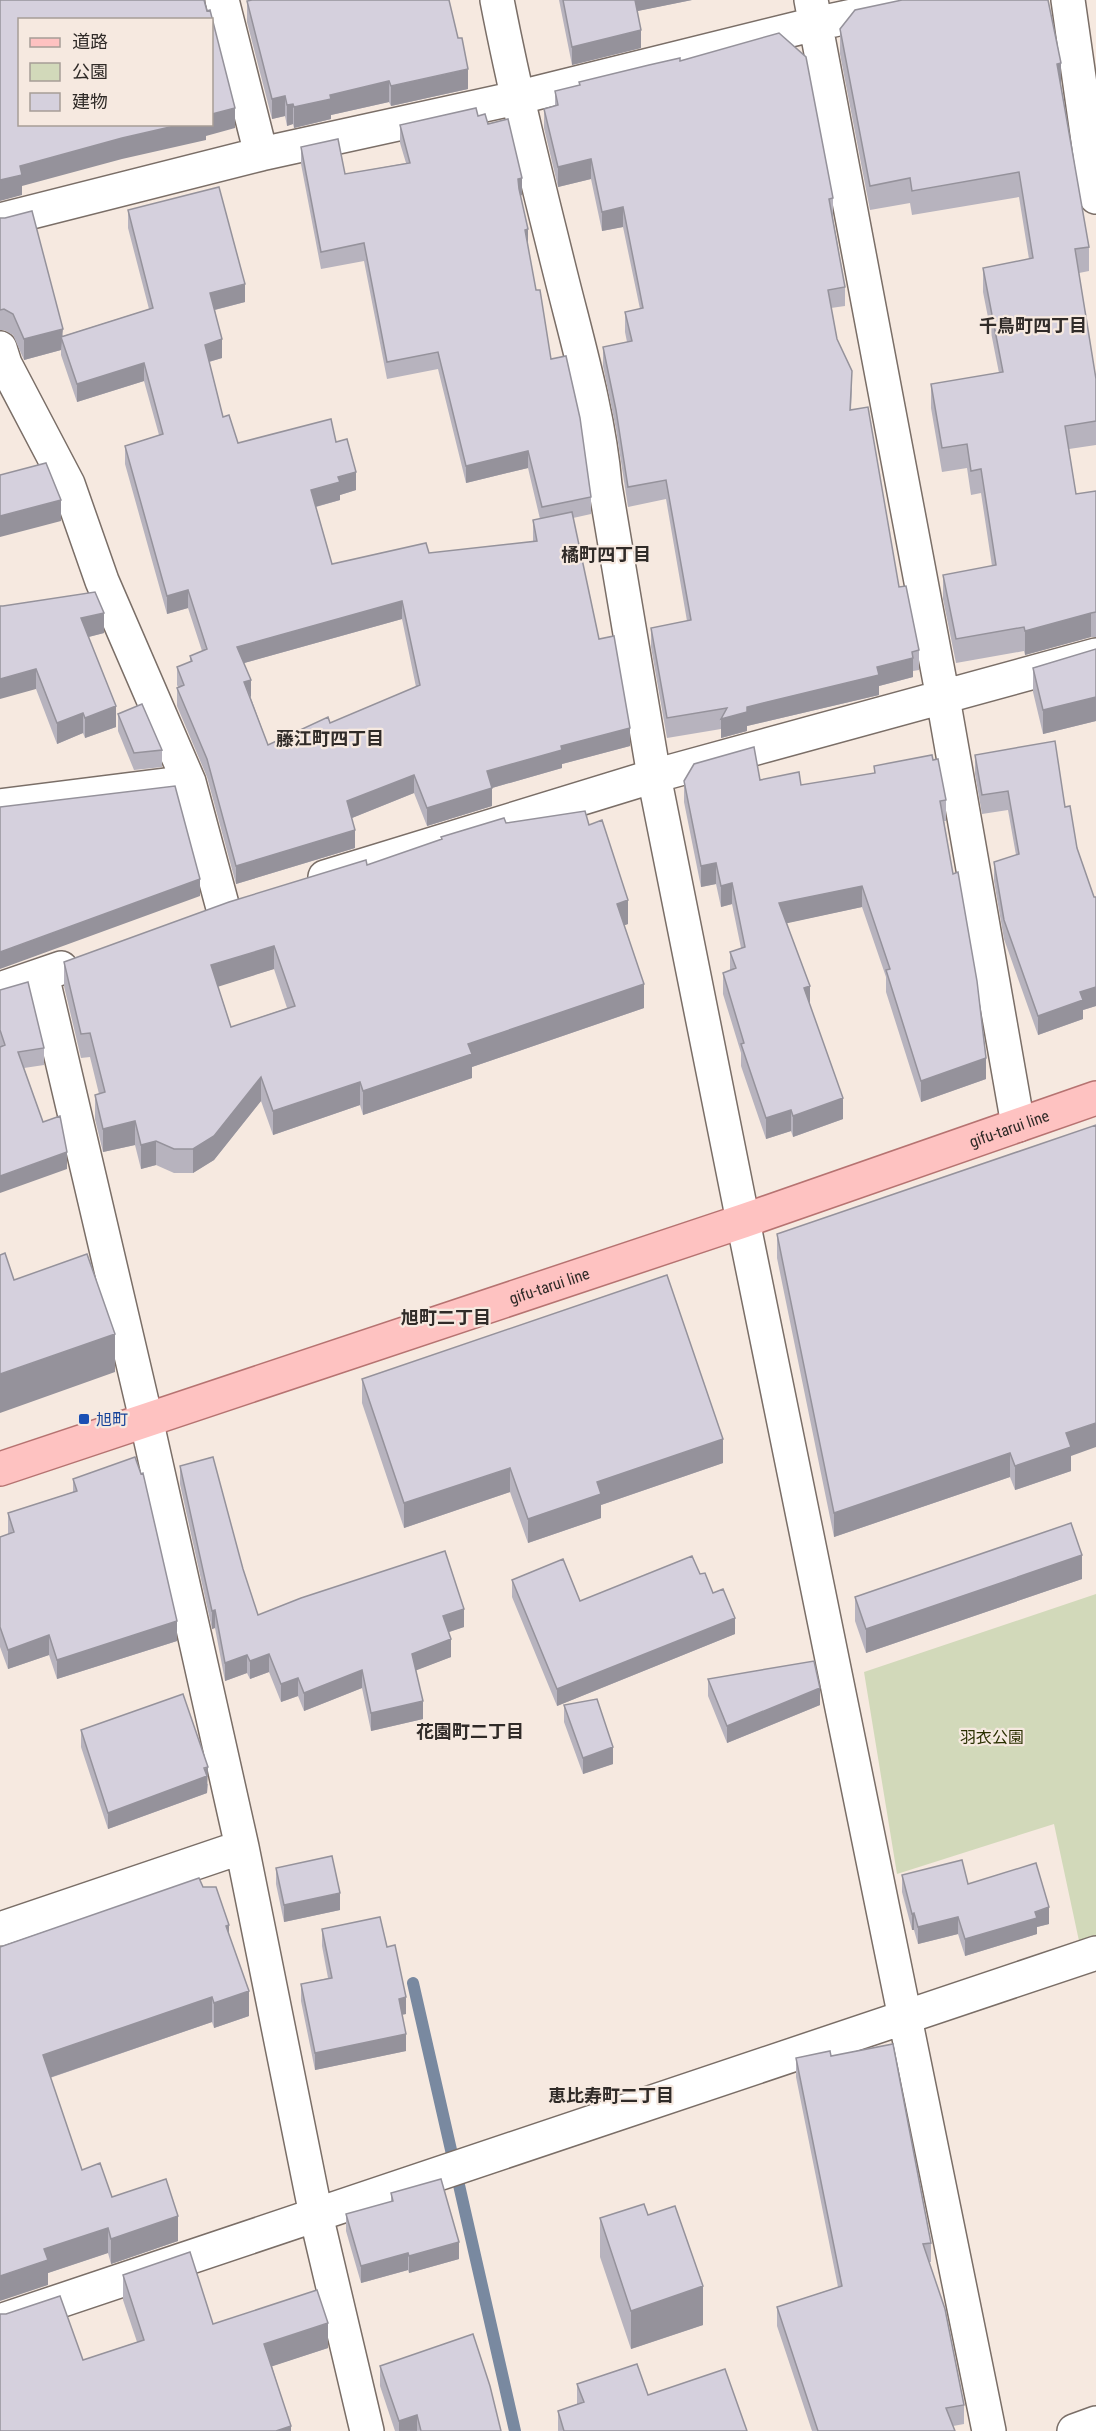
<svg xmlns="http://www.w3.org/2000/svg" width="1096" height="2431" font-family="'Roboto Condensed','Noto Sans JP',sans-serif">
	<rect width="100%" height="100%" fill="#f6e9e0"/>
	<path fill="#d2d9ba" d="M1096,1594V1935L1079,1941L1054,1824L897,1874L864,1672Z"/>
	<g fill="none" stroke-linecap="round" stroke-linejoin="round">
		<path stroke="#7989a0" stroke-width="12" d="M413,1983L515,2431"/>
		<g stroke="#7a6e67" stroke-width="36">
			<path id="street" d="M222,0L261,154
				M497,0C515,93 538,184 561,276C578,344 599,415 605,485L654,776L743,1221L989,2431
				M811,0L943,698L1018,1125
				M1068,0L1096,197
				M0,220L261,154L516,98L815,24L927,0
				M0,348L5,364L68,484L102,581L189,782L223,908
				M0,806L189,782
				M325,877L654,776L1096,655
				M42,975L146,1419L242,1847L316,2215L367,2431
				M0,989L61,968
				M0,1929L242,1847
				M0,2321L1096,1953
				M1074,2431L1096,2423"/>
		</g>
		<g stroke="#b67371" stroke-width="36">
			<g id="primary">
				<path id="s1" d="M0,1469L743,1221L1096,1098"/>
			</g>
		</g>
		<use href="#street" stroke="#fff" stroke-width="33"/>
		<use href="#primary" stroke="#fec2c1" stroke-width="33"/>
	</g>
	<path fill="#b7b3be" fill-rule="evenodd" d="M559,0H692L637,11L641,48L572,65Z
		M247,1L468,89L391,106L389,102L331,115V119L294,128L293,124L287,126L285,116L272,119L247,22Z
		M840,29L1061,87L1089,247V271L1079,273L1096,379V445L1069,449L1076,494L1096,491V637H1091L1025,655L1024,651L956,663L943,599V575L992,566L981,493L971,495L967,468L942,472L931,408V384L999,373L983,292V268L1029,259L1019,197L912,215L910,203L870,210L840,54Z
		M680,61L833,198V218L845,287V306L831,308L837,339L852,390L851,410L899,587L919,650V670L913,671V677L879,686V695L747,726V731L721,738V729L667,738L651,647V628L687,621L666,499L628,507L616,429L603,366V347L627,342L625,332V312L640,309L623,227L602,231L591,179L558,187L544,128V109L555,106V91L579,86V82Z
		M478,116L488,124L522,195L520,196L528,247L536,290L551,359L591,497V514L573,518L599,639L630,746L562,764V768L492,788V806L427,826L414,793L352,818L355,848L236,884L207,777L177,706V688L178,687L177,685V667L190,662V656L202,651L188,608L167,614L125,464V446L159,435L144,381L77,402L61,355V350L24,360L13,335L4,330H0V218L63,336L149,309L128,228V210L245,302L215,310L222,358L209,362L223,417L238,443L336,442L356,490L340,495V500L316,507L332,564L533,542V520L540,519L528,468L466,483L438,369L387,379L364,261L321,269L301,164V147L345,174L406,163L400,143V125ZM402,619L416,687L330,723L268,745L251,698L244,663Z
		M0,606L104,633L88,637L116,727L85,738L83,733L57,744L36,689Z
		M1096,649V721L1043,734L1033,692V668Z
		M118,714L162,750V767L134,770L118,731Z
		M975,755L1065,807L1077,848L1094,897H1096V1006L1083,1010V1019L1038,1035L1004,939L994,881V862L1016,855L1008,810L982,814L975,774Z
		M933,760L946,800V821H944L986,1079L921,1102L886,992V977L862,907L786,923L843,1119L793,1137L791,1131L766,1139L741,1066V1053L723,994V973L730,970V952L741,948L732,904L721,907L716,884L701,887L684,802V781L760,780L801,785L874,773V766Z
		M506,823L589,825L628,924L624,925L644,1008L472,1067V1078L363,1115L360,1105L273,1135L261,1101L214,1160L193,1173H174L156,1165L141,1169L135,1145L103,1152L95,1119V1095L99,1094L90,1057L81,1058L64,986V962L367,865L441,840V837ZM274,969L287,1008L231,1027L218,986Z
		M0,990L44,1048V1065L24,1068L43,1122L67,1169L0,1047Z
		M777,1234L1071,1456V1471L1015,1490L1010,1477L834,1537L777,1258Z
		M362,1379L723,1463L601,1505V1518L528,1543L510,1492L404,1528L362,1403Z
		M180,1466L243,1569L258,1615L464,1627L449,1632L451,1657L416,1670L423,1719L371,1731L362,1688L304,1711L298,1696L281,1702L269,1672L250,1679L247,1673L225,1681L215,1628L212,1629L180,1484Z
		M73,1479L177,1641L57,1679L49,1655L8,1669L0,1647V1537L8,1534V1513L73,1492Z
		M700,1574L713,1593L735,1634L557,1706L512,1597V1580L580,1601Z
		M1082,1579L866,1653L855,1621V1597Z
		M708,1679L820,1705L727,1743L708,1696Z
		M564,1705L613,1764L583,1774L564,1722Z
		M81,1730L208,1784L207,1793L108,1829L81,1747Z
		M276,1868L340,1910L284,1922L276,1884Z
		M902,1875L968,1884L1049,1924L1037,1927V1934L965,1956L958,1934L918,1944L914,1930H912L902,1892Z
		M203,1887L229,1935L249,2016L214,2028L212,2022L50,2078L82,2170L112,2197L178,2241L111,2264L108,2253L48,2273V2285L0,1947Z
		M322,1929L406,2014L402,2015L406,2051L315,2070L301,2001V1984L328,1978L322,1946Z
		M831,2056L931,2243V2262H929L964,2405V2424L953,2426L955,2431H812L777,2326V2307L838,2287L796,2077V2058Z
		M391,2193L459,2259L409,2273L408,2270L361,2283L346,2231V2214L391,2202Z
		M648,2215L703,2325L631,2349L600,2257V2218Z
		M123,2275L213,2324L328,2348L272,2366L291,2431L83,2360L137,2342L123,2300Z
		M380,2366L501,2431H395L380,2386Z
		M577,2384L648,2395L747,2431H558V2411L577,2404Z"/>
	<path fill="#95929b" d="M633,0H692L633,12Z
		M641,30V48L572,65V47Z
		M1061,63V87L1057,64Z
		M468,69V89L391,106V86Z
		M389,81V102L331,115V119L294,128V107L330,95Z
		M285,96V116L272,119V99Z
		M293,104V124L287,126V105Z
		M235,108V128L206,136V140L122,159L22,186V195L0,201V180L20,166L122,138L183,124H212V114Z
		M591,159V179L558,187V167Z
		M522,178V195L518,196V179Z
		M623,207V227L602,231V212Z
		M528,229V247L525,230Z
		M245,284V302L210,311V293Z
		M63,329L61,350L24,360V339Z
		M222,339V358L205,363V345Z
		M144,363V381L77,402V384Z
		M528,451V468L466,483V466Z
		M356,472V490L340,495V500L311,508V490L338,477Z
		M61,500V521L0,537V516Z
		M188,590V608L167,614V596Z
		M402,601V619L237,665V647Z
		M104,613V633L81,639V618Z
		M1091,613V637L1025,655V631Z
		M913,658V677L879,686V695L747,726V731L721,738V719L747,707L877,667Z
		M36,669V689L0,699V679Z
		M251,680V698L244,682Z
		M1096,697V721L1043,734V710Z
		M116,706V727L85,738V718Z
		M83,713V733L57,744V723Z
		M630,728V746L562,764V768L492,788V806L427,826V808L487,771L561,746Z
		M414,775V793L347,820V801Z
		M355,830V848L236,884V866Z
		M716,863V884L701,887V866Z
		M200,879V896L0,969V952Z
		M732,883V904L721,907V886Z
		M862,886V907L779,925V903Z
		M628,900V924L617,928V904Z
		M274,946V969L211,989V965Z
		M644,984V1008L472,1067V1078L363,1115V1091L468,1044Z
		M810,986V1008L804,988Z
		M1096,987V1006L1083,1010V1019L1038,1035V1016L1080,992Z
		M986,1058V1079L921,1102V1081Z
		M261,1077V1101L214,1160L193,1173V1149Z
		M360,1082V1105L273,1135V1111Z
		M843,1098V1119L793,1137V1116Z
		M791,1110V1131L766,1139V1118Z
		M135,1121V1145L103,1152V1129Z
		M156,1141V1165L141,1169V1145Z
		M67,1152V1169L0,1193V1176Z
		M115,1334V1372L0,1413V1374Z
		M1096,1423V1447L1071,1456V1471L1015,1490V1466L1066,1433Z
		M723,1439V1463L601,1505V1518L528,1543V1519L597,1482Z
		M1010,1453V1477L834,1537V1513Z
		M510,1468V1492L404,1528V1503Z
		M1082,1555V1579L866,1653V1629Z
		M464,1609V1627L443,1634V1616Z
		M215,1610V1628L212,1629V1611Z
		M735,1618V1634L557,1706V1689Z
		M177,1621V1641L57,1679V1660Z
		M49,1635V1655L8,1669V1650Z
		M451,1639V1657L412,1672V1654Z
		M269,1654V1672L250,1679V1661Z
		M247,1655V1673L225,1681V1663Z
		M362,1670V1688L304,1711V1693Z
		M298,1678V1696L281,1702V1684Z
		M820,1688V1705L727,1743V1726Z
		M423,1701V1719L371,1731V1713Z
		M613,1747V1764L583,1774V1758Z
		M208,1767L207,1793L108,1829V1813Z
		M340,1893V1910L284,1922V1905Z
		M1049,1907V1924L1037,1927V1934L965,1956V1939Z
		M914,1913V1930H912V1914Z
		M958,1917V1934L918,1944V1927Z
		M229,1925V1950L226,1926Z
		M249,1991V2016L214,2028V2003Z
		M212,1997V2022L43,2080V2055Z
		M406,1997V2014L399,2015V1999Z
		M406,2034V2051L315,2070V2053Z
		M178,2216V2241L111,2264V2239Z
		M108,2228V2253L48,2273V2285L0,2301V2276L44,2249Z
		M459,2242V2259L409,2273V2256Z
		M408,2253V2270L361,2283V2266Z
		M703,2286V2325L631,2349V2311Z
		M328,2323V2348L264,2369V2344Z
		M417,2415V2431H399V2421Z
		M291,2426V2431H276Z"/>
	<path fill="#d5d0dd" stroke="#95929b" stroke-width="1.5" fill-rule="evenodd" d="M0,0H204L207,11L210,10L235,108L212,114V20H20V124H183L122,138L20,166L22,175L0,180Z
		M252,0H449L458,38H462L468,69L391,86L389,81L330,95L331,99L294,107L293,104L287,105L285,96L272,99L247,1Z
		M563,0H635L641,30L572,47Z
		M902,0H1048L1061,63L1057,64L1089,247L1075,249L1096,379V421L1065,426L1076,494L1096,491V612L1091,613L1025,631L1024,627L956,639L943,575L996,565L981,469L971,471L967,444L942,448L931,384L1003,372L983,268L1033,258L1019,172L912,191L910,178L870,186L840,29L855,10Z
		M779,33L806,57L833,198L829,199L845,287L828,290L837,339L852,371L850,410L868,407L899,587L906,586L919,650L912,652L913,658L877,667L879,675L747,707V712L721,719L727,708L667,718L651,628L691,620L666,480L628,487L616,410L603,347L632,341L625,312L643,308L623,207L602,212L591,159L558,167L544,109L558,105L555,91L580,85L579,82L649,65L680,58V61Z
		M476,108L478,116L485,114L488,124L508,119L522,178L518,179L519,189L528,229L525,230L536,290H540L551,359L566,356L580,418L591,497L542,507L528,451L466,466L438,352L387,362L364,243L321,252L301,147L338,139L345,174L410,163L400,125Z
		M219,187L245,284L210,293L222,339L205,345L223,417L229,415L238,443L331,419L336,442L347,439L356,472L338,477L340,482L311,490L332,564L426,543L429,553L537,541L533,520L572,512L599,639L614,636L630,728L561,746L562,750L487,771L492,788L427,808L414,775L347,801L355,830L236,866L207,759L177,688L184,685L177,667L192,661L190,656L207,649L188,590L167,596L125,446L163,434L144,363L77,384L61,337L153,308L128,210ZM402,601L420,685L330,723L328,717L268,745L244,682L251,680L237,647Z
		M32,211L63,329L24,339L13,314L4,309L0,310V218H5Z
		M46,463L61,500L0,516V475Z
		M95,592L104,613L81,618L116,706L85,718L83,713L57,723L36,669L0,679V606H3Z
		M1096,649V697L1043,710L1033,668Z
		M142,704L162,750L134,753L118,714Z
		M1055,741L1065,807L1070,806L1077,848L1094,897H1096V987L1080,992L1083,1000L1038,1016L1004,920L994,862L1019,854L1008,791L982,795L975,755Z
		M754,747L760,780L799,772L801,785L875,773L874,766L932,755L933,760L938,759L946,800L940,801L953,874L958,872L977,981L986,1058L921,1081L886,970L890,969L862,886L779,903L810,986L804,988L843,1098L793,1116L791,1110L766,1118L741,1044L744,1043L723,973L736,968L730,952L745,947L732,883L721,886L716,863L701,866L684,781L694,764Z
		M175,786L200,879L0,952V807Z
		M585,811L589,825L602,820L628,900L617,904L644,984L468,1044L472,1054L363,1091L360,1082L273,1111L261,1077L214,1136L193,1149H174L156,1141L141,1145L135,1121L103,1129L95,1095L105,1092L90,1033L81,1034L64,962L229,902L366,860L367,865L442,839L441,837L504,818L506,823ZM274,946L295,1006L231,1027L211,965Z
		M28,982L44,1048L18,1052L43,1122L60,1116L67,1152L0,1176V1047L5,1045L0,1030V990Z
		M1096,1125V1423L1066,1433L1071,1447L1015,1466L1010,1453L834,1513L777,1234Z
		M5,1253L14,1280L87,1254L115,1334L0,1374V1255Z
		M667,1275L723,1439L597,1482L601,1494L528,1519L510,1468L404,1503L362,1379Z
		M135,1457L141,1474L143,1473L177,1621L57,1660L49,1635L8,1650L0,1627V1537L14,1532L8,1513L77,1491L73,1479Z
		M213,1457L243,1569L258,1615L301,1598L445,1551L464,1609L443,1616L451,1639L412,1654L423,1701L371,1713L362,1670L304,1693L298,1678L281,1684L269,1654L250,1661L247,1655L225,1663L215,1610L212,1611L180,1466Z
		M1071,1523L1082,1555L866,1629L855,1597Z
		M692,1556L700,1574L705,1573L713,1593L723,1589L735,1618L557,1689L512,1580L563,1559L580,1601Z
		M814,1661L820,1688L727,1726L708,1679Z
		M183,1694L208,1767L204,1768L207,1776L108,1813L81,1730Z
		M597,1699L613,1747L583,1758L564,1705Z
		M332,1856L340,1893L284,1905L276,1868Z
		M962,1860L968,1884L1036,1863L1049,1907L1035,1912L1037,1918L965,1939L958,1917L918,1927L914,1913L912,1914L902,1875Z
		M199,1878L203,1887H216L229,1925L226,1926L249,1991L214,2003L212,1997L43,2055L82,2170L100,2163L112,2197L166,2179L178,2216L111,2239L108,2228L44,2249L48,2260L0,2276V1947Z
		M380,1917L387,1947L395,1945L406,1997L399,1999L406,2034L315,2053L301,1984L332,1978L322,1929Z
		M893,2044L931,2243L923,2244L945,2309L964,2405L946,2408L955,2431H818L777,2307L842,2286L796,2058L830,2051L831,2056Z
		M441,2179L459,2242L409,2256L408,2253L361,2266L346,2214L393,2201L391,2193Z
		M644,2204L648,2215L675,2206L703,2286L631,2311L600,2218Z
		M190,2252L213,2324L317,2290L328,2323L264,2344L291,2426L276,2431H0V2314H6L60,2296L83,2360L144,2340L123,2275Z
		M473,2334L490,2386L501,2431H421L417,2415L399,2421L380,2366Z
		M637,2364L648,2395L725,2369L747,2431H564L558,2411L584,2402L577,2384Z"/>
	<rect fill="#1a4fb4" stroke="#f6e9e0" stroke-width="2" x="78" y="1413" width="12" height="12" rx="3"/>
	<g text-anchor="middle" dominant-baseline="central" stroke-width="4.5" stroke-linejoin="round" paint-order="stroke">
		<g font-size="16" fill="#302b28" stroke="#f6e9e0">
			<text stroke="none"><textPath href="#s1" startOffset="1065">gifu-tarui line</textPath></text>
			<text stroke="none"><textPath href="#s1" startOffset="579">gifu-tarui line</textPath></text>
		</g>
		<g font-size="16" fill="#164399" stroke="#f6e9e0" text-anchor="start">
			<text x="96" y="1419">旭町</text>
		</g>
		<g font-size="16" fill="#2a3000" stroke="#f6e9e0">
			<text x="992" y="1737">羽衣公園</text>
		</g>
		<g font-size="18" font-weight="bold" fill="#302b28" stroke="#f6e9e0">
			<text x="1033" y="325">千鳥町四丁目</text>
			<text x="606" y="554">橘町四丁目</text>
			<text x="330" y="738">藤江町四丁目</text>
			<text x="446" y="1317">旭町二丁目</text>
			<text x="470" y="1731">花園町二丁目</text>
			<text x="611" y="2095">恵比寿町二丁目</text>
		</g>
	</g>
	<rect x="18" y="18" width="195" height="108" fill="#f6e9e0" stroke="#a79d96" stroke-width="1.5"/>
	<rect x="30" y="38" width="30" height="9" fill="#fec2c1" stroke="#a79d96" stroke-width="1.5"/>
	<text x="72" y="48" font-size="18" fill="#302b28">道路</text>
	<rect x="30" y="63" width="30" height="18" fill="#d2d9ba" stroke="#a79d96" stroke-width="1.5"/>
	<text x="72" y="78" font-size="18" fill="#302b28">公園</text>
	<rect x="30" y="93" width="30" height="18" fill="#d5d0dd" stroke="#a79d96" stroke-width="1.5"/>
	<text x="72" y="108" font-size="18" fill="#302b28">建物</text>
</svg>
